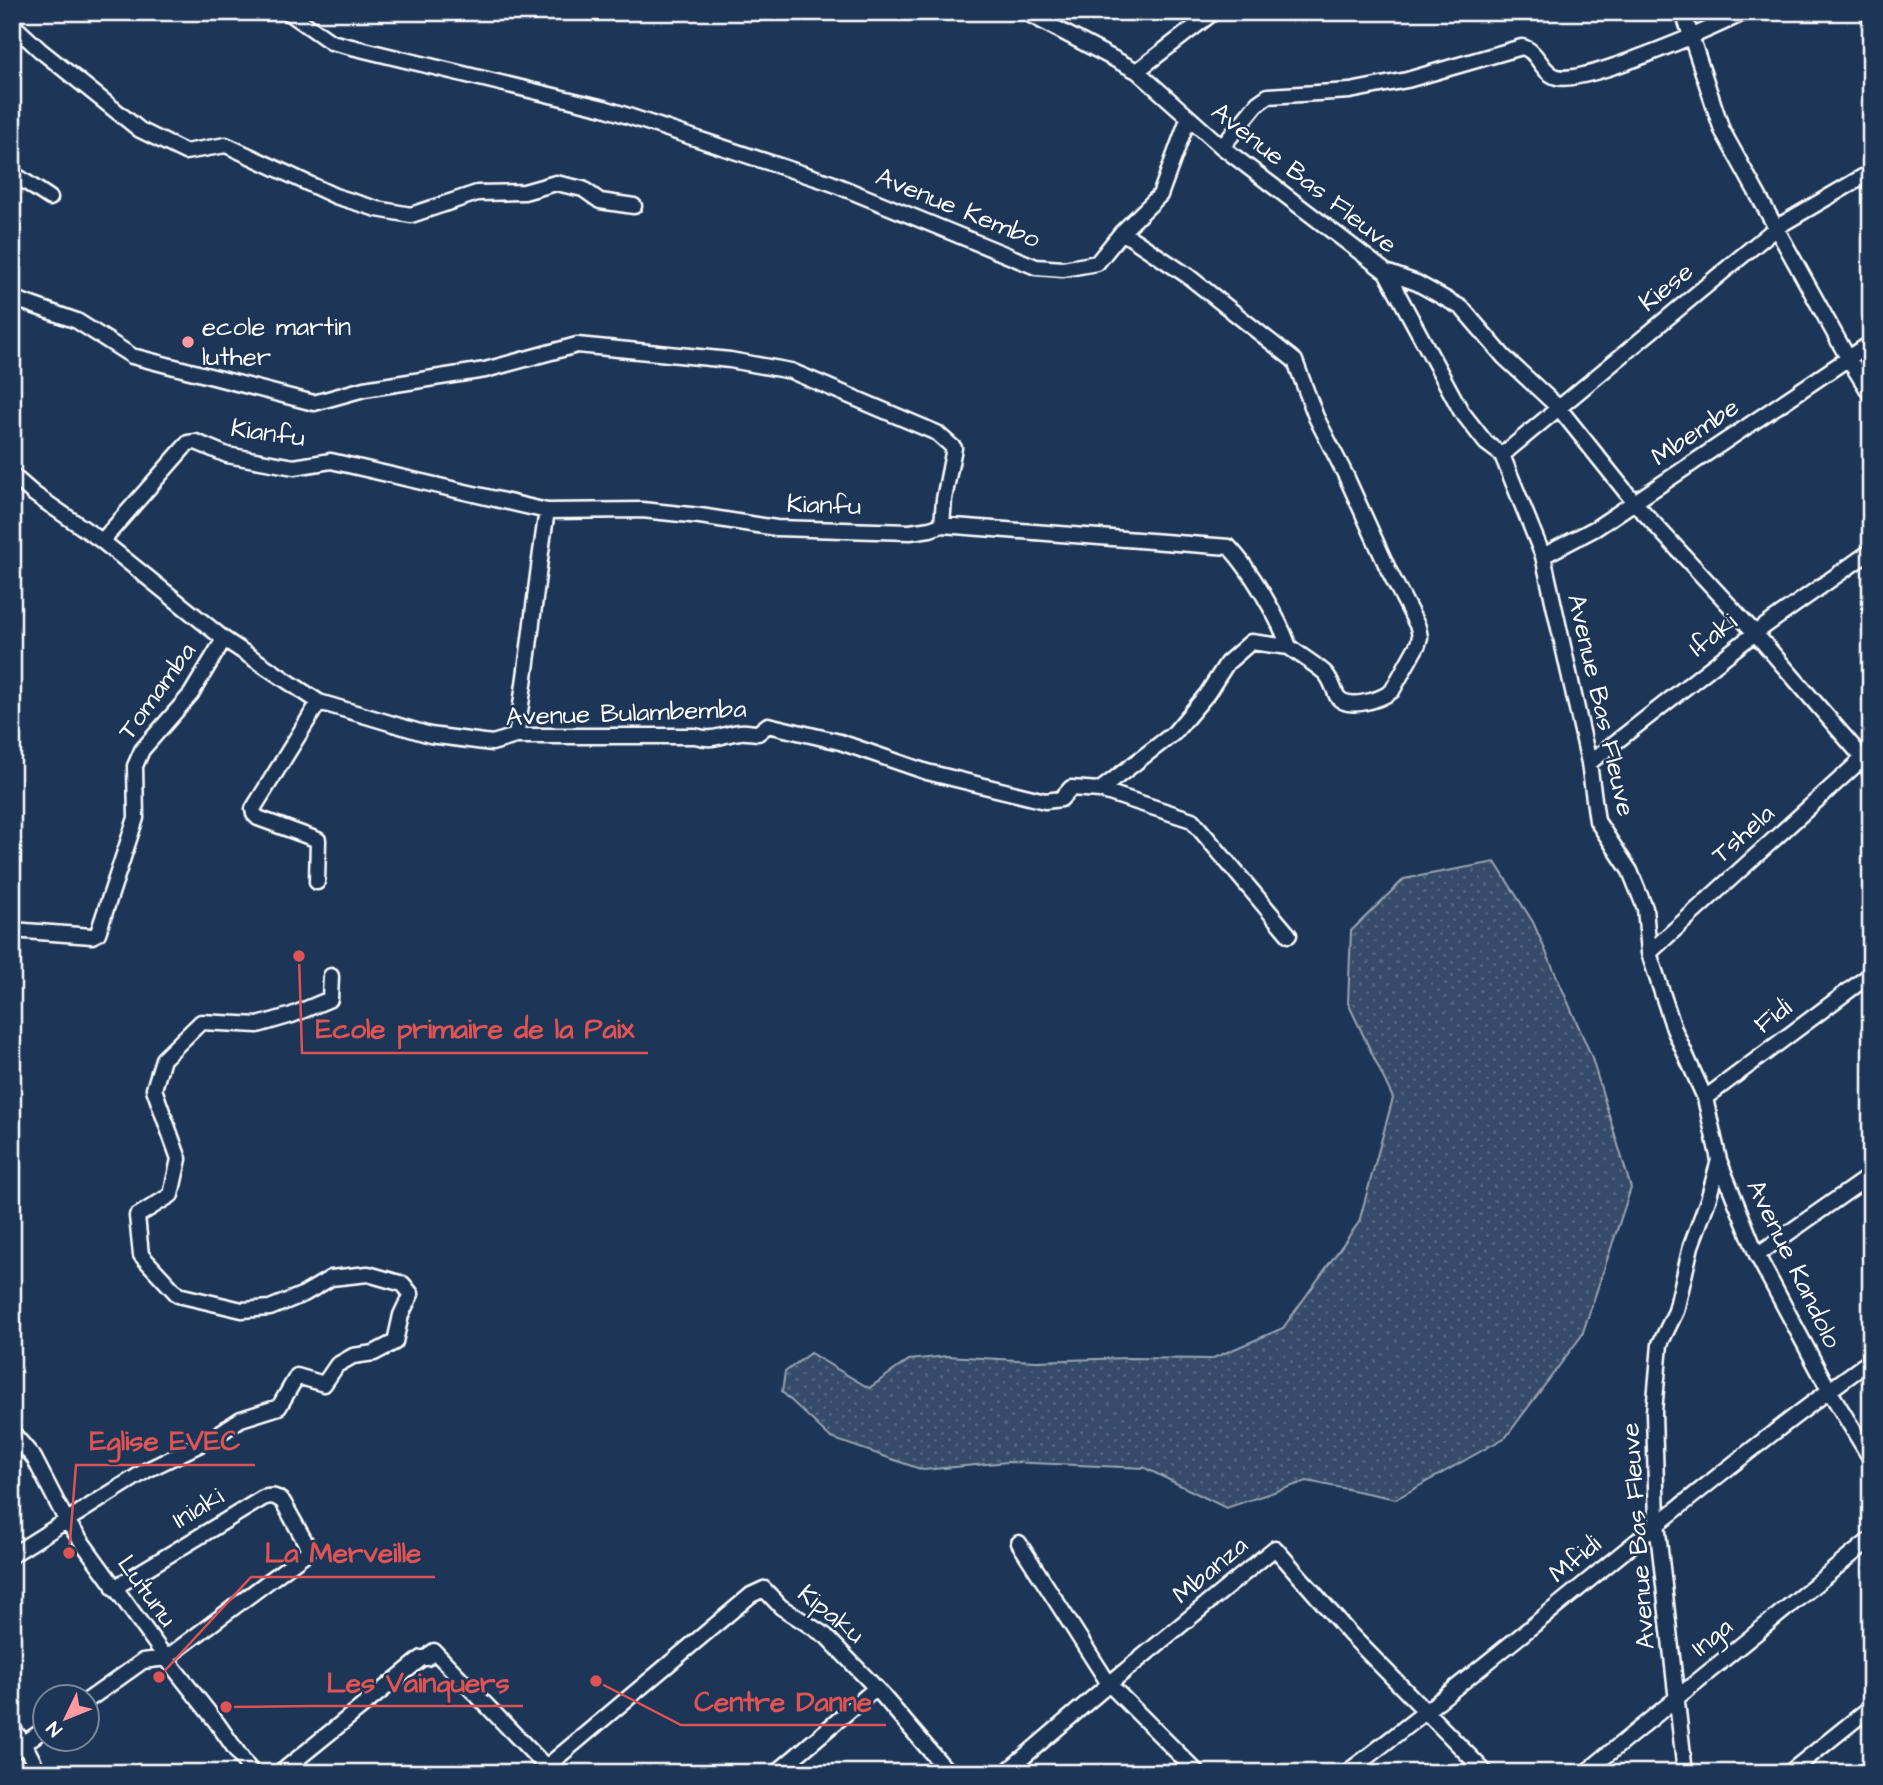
<svg xmlns="http://www.w3.org/2000/svg" width="1883" height="1785" font-family="'Architects Daughter',sans-serif">
	<defs>
		<pattern id="grass-dots" width="8" height="8" patternUnits="userSpaceOnUse" patternTransform="scale(1.75)"><rect width="8" height="8" fill="#364b69"/><path d="M2 2h.1M6 6h.1" fill="none" stroke="#546680" stroke-width="1.8" stroke-linecap="round"/></pattern>
	</defs>
	<rect width="100%" height="100%" fill="#1d3557"/>
	<filter id="ink" filterUnits="userSpaceOnUse"><feTurbulence type="fractalNoise" baseFrequency=".0143" numOctaves="2"/><feDisplacementMap in="SourceGraphic" scale="14" xChannelSelector="R" yChannelSelector="G"/><feConvolveMatrix kernelMatrix="1 2 1 2 8 2 1 2 1" color-interpolation-filters="sRGB"/></filter>
	<g filter="url(#ink)">
		<path fill="url(#grass-dots)" stroke="#9aa5b4" stroke-width="2" d="M1495,862L1533,922L1591,1055L1631,1188L1582,1335L1506,1437L1396,1499L1307,1481L1226,1508L1145,1468L1008,1462L923,1470L831,1438L782,1392L785,1372L810,1353L869,1388L909,1360L947,1356L1036,1361L1128,1358L1211,1359L1283,1328L1359,1222L1393,1098L1348,1003L1351,931L1404,879Z"/>
		<g fill="none" stroke-linecap="round" stroke-linejoin="round">
			<g stroke="#fff" stroke-width="19">
				<path id="minor" d="M288,12L331,42L604,108L831,183L1036,267L1063,269L1097,263L1122,232L1188,276L1295,361L1316,417L1346,476L1389,571L1418,627L1420,637L1418,644L1392,691C1380,700 1347,711 1337,696C1333,688 1331,678 1324,672C1313,663 1300,655 1289,647
					M1025,12L1137,71L1222,147L1386,272L1461,411L1486,443L1502,455L1543,556L1589,763L1597,821L1630,871L1645,908L1649,953L1674,1029L1705,1098L1719,1160L1708,1200L1691,1246L1676,1311L1660,1344L1654,1412L1657,1523L1685,1773
					M1683,12L1722,130L1848,358L1871,395
					M1866,12L1871,16
					M12,24L40,50L140,130L185,152L226,145L335,196L377,209L411,215L477,193L524,192L556,183L583,189L600,201L634,206
					M1137,71L1214,12
					M1222,147L1258,103L1268,96L1350,91L1407,80L1522,47C1538,50 1541,73 1557,77C1585,85 1715,27 1745,12
					M12,173L50,198
					M1122,232L1160,195L1188,119
					M1386,272L1417,283L1462,308L1504,357L1558,407L1634,502L1755,633L1863,758L1871,773
					M12,298L77,321L132,356L314,403L364,389L485,370L577,345L730,360L791,371L937,433L954,448L944,499L942,525
					M1502,455L1777,227L1871,172
					M12,475L34,494L102,541L224,639L319,702L430,735L492,743L516,736H695C715,742 722,734 740,732C746,731 752,733 758,733L768,725L840,742L927,772L1045,801L1061,799L1071,788L1100,790L1192,820L1289,935
					M102,541L188,443L196,442L227,455L294,467L331,461L547,511L642,510L700,516L776,528L910,532L930,529L942,525L1229,547C1250,569 1279,618 1289,647
					M1543,556L1596,528L1871,343
					M516,736C529,662 535,586 547,511
					M1589,763L1755,633L1871,551
					M1100,790L1174,733L1207,694L1227,663L1251,642L1289,647
					M317,882L318,840L258,818L254,814L253,809L319,702
					M12,930L92,936L98,933L136,818L135,766L142,750L191,694L224,639
					M1649,953L1871,751
					M1705,1098L1871,974
					M1719,1160L1757,1255L1829,1390L1871,1459
					M1757,1255L1871,1175
					M12,1432L34,1458L66,1520L166,1658L217,1723L252,1773
					M1019,1543L1109,1684L1198,1773
					M12,1555L147,1470L209,1440L241,1419L279,1407L297,1376L324,1384L337,1365L353,1356L374,1353L395,1342L401,1315L411,1294L403,1284L368,1274L331,1278L304,1294L270,1308L242,1310L178,1295L141,1255L137,1216L171,1195L179,1159L154,1089L163,1059L201,1022L258,1025L292,1015L330,999L331,976
					M88,1700L143,1661L166,1658L305,1554L308,1551L307,1545L283,1502C276,1496 272,1495 263,1498L114,1588
					M12,1728L24,1743L39,1773
					M12,1752L46,1728
					M280,1773L417,1662L422,1658H427L434,1651L551,1772
					M539,1773L751,1595L764,1589L781,1607L826,1636L876,1688L949,1773
					M776,1773L876,1688
					M1005,1773L1109,1684L1275,1548L1349,1633L1486,1773
					M1346,1773C1524,1639 1690,1490 1871,1360
					M1585,1773L1871,1539
					M1789,1773L1871,1707"/>
			</g>
			<use href="#minor" stroke="#1d3557" stroke-width="14"/>
		</g>
	</g>
	<circle fill="#ff9aa2" stroke="#1d3557" stroke-width="2.5" cx="188" cy="342" r="7"/>
	<g text-anchor="middle" dominant-baseline="central" stroke-width="5" stroke-linejoin="round" paint-order="stroke">
		<g font-size="26" fill="#fff" stroke="#1d3557">
			<text transform="translate(1304 178) rotate(38)">Avenue Bas Fleuve</text>
			<text transform="translate(958 208) rotate(22)">Avenue Kembo</text>
			<text transform="translate(1666 287) rotate(-39)">Kiese</text>
			<text transform="translate(1695 432) rotate(-34)">Mbembe</text>
			<text transform="translate(268 433) rotate(8)">Kianfu</text>
			<text transform="translate(824 505) rotate(2)">Kianfu</text>
			<text transform="translate(1713 635) rotate(-38)">Ifaki</text>
			<text transform="translate(157 691) rotate(-54)">Tomamba</text>
			<text transform="translate(1601 705) rotate(77)">Avenue Bas Fleuve</text>
			<text transform="translate(626 713) rotate(-2)">Avenue Bulambemba</text>
			<text transform="translate(1743 834) rotate(-42)">Tshela</text>
			<text transform="translate(1773 1016) rotate(-37)">Fidi</text>
			<text transform="translate(1794 1264) rotate(64)">Avenue Kandolo</text>
			<text transform="translate(198 1508) rotate(-31)">Iniaki</text>
			<text transform="translate(1638 1536) rotate(-94)">Avenue Bas Fleuve</text>
			<text transform="translate(1575 1559) rotate(-39)">Mfidi</text>
			<text transform="translate(1210 1570) rotate(-40)">Mbanza</text>
			<text transform="translate(147 1591) rotate(54)">Lutunu</text>
			<text transform="translate(831 1614) rotate(39)">Kipaku</text>
			<text transform="translate(1712 1637) rotate(-39)">Inga</text>
		</g>
		<g font-size="26" fill="#fff" stroke="#1d3557" text-anchor="start">
			<text x="202" y="327">ecole martin<tspan x="202" dy="30">luther</tspan></text>
		</g>
	</g>
	<path fill="none" stroke="#de5353" stroke-width="2.5" d="M299 956L302 1053H648M69 1553L76 1465H255M159 1677L251 1577H435M226 1707L312 1706H523M596 1681L681 1725H886"/>
	<g fill="#de5353" stroke="#1d3557" stroke-width="2.5">
		<circle cx="299" cy="956" r="7"/>
		<circle cx="69" cy="1553" r="7"/>
		<circle cx="159" cy="1677" r="7"/>
		<circle cx="226" cy="1707" r="7"/>
		<circle cx="596" cy="1681" r="7"/>
	</g>
	<g font-size="28" text-anchor="middle" font-weight="bold" fill="#de5353" stroke="#1d3557" stroke-width="5" stroke-linejoin="round" paint-order="stroke">
		<text x="475" y="1038">Ecole primaire de la Paix</text>
		<text x="165" y="1450">Eglise EVEC</text>
		<text x="343" y="1562">La Merveille</text>
		<text x="418" y="1692">Les Vainquers</text>
		<text x="783" y="1711">Centre Danne</text>
	</g>
	<rect width="1883" height="1785" fill="none" stroke="#1d3557" stroke-width="42"/>
	<rect x="21" y="21" width="1841" height="1743" fill="none" stroke="#fff" stroke-width="2.5" filter="url(#ink)"/>
	<g transform="translate(66 1718) rotate(227)"><circle r="33" fill="#1d3557" stroke="#77869a" stroke-width="2"/>
	<path d="M0-5L12 26L0 18L-12 26Z" fill="#ff9aa2"/>
	<text y="-10" font-size="19" font-weight="bold" text-anchor="middle" fill="#ffffff">N</text>
	</g>
</svg>
